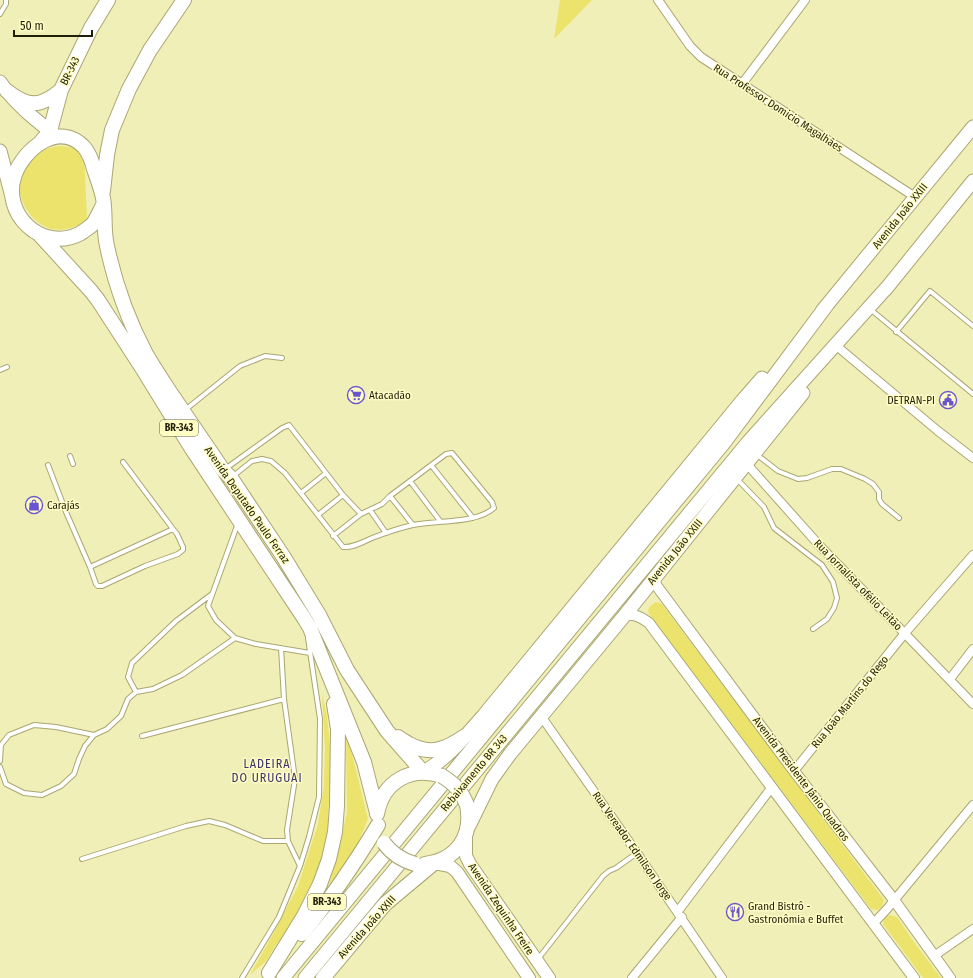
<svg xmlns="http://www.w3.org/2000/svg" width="973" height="978" font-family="'Fira Sans Condensed',sans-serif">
	<rect width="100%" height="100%" fill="#f1efb8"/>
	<path fill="#ebe36b" d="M560,0H592L554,39Z
		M59,146C68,147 78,147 84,155L87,219C81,226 75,227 65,229C41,234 20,209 19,186C19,183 20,180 21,177C27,159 40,148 59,146Z
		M656,602L662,604L884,900L882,907L878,910L871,909L649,614L648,610L650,606Z
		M322,694L327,715L330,747L331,767L327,836L322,857L312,887L291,935L278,942L266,961L250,975L273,934L298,886L318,824L324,786L325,749Z
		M346,730L368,819L350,863L327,894L347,813Z
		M889,915L897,917L914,942L941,978H923L883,924L884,919Z"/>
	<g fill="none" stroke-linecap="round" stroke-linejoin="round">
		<g stroke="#aaa772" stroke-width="6">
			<path id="service" d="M0,14L6,4V0
				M870,309L973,394
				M896,332L930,291L973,326
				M0,370L7,367
				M185,410L240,366L265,356L282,358
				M756,454L778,471L798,479L807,478L832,469H841L865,479L873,484L879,492V499L882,504L899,518
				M70,456L73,464
				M123,462L173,529
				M48,465L66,512L90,567L173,529L177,534L183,547V550L178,554L145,566L102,586H98L96,584L90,567
				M431,465L473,518
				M225,469L282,428L289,425L343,495L361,514L382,504L390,496L446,454L452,453L492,502L494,508C476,524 437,520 413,525C399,528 385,533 372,538C363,542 353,548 343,547L285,473L271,461L262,459L252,461L232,477
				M737,479L764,507L774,528L822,565L833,582L837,598L834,608L827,619L813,629
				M410,481L440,521
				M301,493L326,473
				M390,496L413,525
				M370,510L386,533
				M318,515L343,495
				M238,523L208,606L216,620L235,638L256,644L310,653
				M333,536L361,514
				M281,648L284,699L295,779L287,830L288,841L300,866
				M136,692L128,677L132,663L176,621L212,594
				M142,736L284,699
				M0,761L1,745L9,735L34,725L56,727L94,735
				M0,767L6,784L24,793L42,795L61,786L74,774L79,759L85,746L94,735L107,729L121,716L128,699L136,692L153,689L182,675L235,638
				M82,859L186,826L209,821L225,825L263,841H288
				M538,959L603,876L609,871L616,868L637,853
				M242,978L279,917L300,866L309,837L319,797L320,719L308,638"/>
		</g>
		<g stroke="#aaa772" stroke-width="10">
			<path id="minor" d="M658,0L690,46L701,57L915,197
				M742,84L805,0
				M839,348L938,431L973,458
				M746,463L819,545L973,704
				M950,679L973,649
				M541,716L637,853L722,978
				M794,771L905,633L973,555
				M678,911L772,787
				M873,924L887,909L973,805
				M934,956L973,929
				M632,978L682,917"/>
		</g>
		<g stroke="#aaa772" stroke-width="12">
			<path id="tertiary" d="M655,578L656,585L794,771L894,900L950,978
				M625,615C635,614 641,617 649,623L914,978"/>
		</g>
		<g stroke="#aaa772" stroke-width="14">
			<path id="secondary" d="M466,836V856L470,864L549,978
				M434,863L450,866L457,872L529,978"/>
		</g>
		<g stroke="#aaa772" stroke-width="15">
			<path id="primary" d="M0,82C15,104 36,120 56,136
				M0,151L11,193
				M885,290L973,181
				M822,311L973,127
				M423,772C448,759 466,735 484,715L742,401L762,378
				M469,826L492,779L510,754L625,615L803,393
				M283,978L724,443L827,305
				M305,978L749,441L890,284"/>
		</g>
		<g stroke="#aaa772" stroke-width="16">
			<path id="trunk" d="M7,91C28,107 40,108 61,90
				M40,143L50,131L61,90L91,28L108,0
				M103,191L107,155L112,130L129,89L150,50L184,0
				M103,205C100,211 97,218 93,224C90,227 85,230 81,233C43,254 0,214 15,174C25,148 59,121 84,147C89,153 92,161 94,169C97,178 101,188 103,198C106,214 103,229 107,246C115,284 128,320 146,354C154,368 163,381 172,395C189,420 206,445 223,470L231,478L283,556L319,615L347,670L387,731L423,772
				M39,234L91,291L98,300L144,371L192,449L304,618L310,628L364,762L377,813
				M398,737C401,740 405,741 409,744C431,756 446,749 465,736
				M377,814C383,781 411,766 442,776
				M425,864C457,860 473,836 467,805
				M302,934C330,900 355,863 378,825
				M269,973L304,916L320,884L329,859L335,832L337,806L338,729L334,704
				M323,978L385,904L434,863"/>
		</g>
		<use href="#service" stroke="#fff" stroke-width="4"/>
		<use href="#minor" stroke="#fff" stroke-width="8"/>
		<use href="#tertiary" stroke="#fff" stroke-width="10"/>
		<use href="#secondary" stroke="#fff" stroke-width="12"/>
		<use href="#primary" stroke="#fff" stroke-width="13"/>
		<use href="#trunk" stroke="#fff" stroke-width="14"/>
		<g stroke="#aaa772" stroke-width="16" stroke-linecap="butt">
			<path id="trunk-bridge" d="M442,776C455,784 462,792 467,805
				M384,843C392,854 401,860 415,864"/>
		</g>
		<use href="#trunk-bridge" stroke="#fff" stroke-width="14"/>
	</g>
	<defs>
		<g id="supermarket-ring" transform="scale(0.9)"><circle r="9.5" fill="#fffcc4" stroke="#6856d0" stroke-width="1.5"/><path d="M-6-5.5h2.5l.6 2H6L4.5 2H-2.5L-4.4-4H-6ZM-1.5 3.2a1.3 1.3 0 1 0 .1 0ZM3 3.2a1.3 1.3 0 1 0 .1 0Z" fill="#6856d0"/></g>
		<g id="civic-ring" transform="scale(0.9)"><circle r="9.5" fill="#fffcc4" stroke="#6856d0" stroke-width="1.5"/><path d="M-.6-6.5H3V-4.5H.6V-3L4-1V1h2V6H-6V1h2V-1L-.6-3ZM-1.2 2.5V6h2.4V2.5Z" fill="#6856d0"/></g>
		<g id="shop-ring" transform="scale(0.9)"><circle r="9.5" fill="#fffcc4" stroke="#6856d0" stroke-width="1.5"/><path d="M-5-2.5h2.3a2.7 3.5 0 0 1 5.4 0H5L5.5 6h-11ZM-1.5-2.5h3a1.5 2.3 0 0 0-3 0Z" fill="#6856d0"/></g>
		<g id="restaurant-ring" transform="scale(0.9)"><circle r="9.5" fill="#fffcc4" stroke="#6856d0" stroke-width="1.5"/><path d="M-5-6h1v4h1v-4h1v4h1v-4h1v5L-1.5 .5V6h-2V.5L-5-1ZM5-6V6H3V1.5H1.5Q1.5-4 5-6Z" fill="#6856d0"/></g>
	</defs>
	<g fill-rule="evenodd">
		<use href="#supermarket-ring" x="356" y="395"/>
		<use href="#civic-ring" x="948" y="400"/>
		<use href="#shop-ring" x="34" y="505"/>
		<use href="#restaurant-ring" x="735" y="912"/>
	</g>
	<g text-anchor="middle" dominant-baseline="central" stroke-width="3" stroke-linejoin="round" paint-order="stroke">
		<g fill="#fffcc4" stroke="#636141" stroke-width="1">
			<rect x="160" y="420" width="38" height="16" rx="3"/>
			<rect x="308" y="894" width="38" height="16" rx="3"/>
		</g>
		<g font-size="10" font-weight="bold" fill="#201f09">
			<text x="179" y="428">BR-343</text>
			<text x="327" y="902">BR-343</text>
		</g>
		<g font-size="11" fill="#201f09" stroke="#fffcc4">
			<text transform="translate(70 71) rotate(-64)">BR-343</text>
			<text transform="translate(778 108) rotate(33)">Rua Professor Domicio Magalhães</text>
			<text transform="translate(900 216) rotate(-51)">Avenida João XXIII</text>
			<text transform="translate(247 505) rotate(55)">Avenida Deputado Paulo Ferraz</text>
			<text transform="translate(675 552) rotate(-51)">Avenida João XXIII</text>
			<text transform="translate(858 585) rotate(46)">Rua Jornalista ofélio Leitão</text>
			<text transform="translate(850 702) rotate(-51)">Rua João Martins do Rego</text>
			<text transform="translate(474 773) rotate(-50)">Rebaixamento BR 343</text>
			<text transform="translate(801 779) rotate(53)">Avenida Presidente Jânio Quadros</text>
			<text transform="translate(632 846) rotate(55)">Rua Vereador Edmilson Jorge</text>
			<text transform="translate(501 909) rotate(56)">Avenida Zequinha Freire</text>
			<text transform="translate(367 927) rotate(-48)">Avenida João XXIII</text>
		</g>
		<g font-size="11" fill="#201f09" stroke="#fffcc4" text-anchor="start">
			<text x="369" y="395">Atacadão</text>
			<text x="935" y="400" text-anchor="end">DETRAN-PI</text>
			<text x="47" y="505">Carajás</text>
			<text x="748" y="906">Grand Bistrô -<tspan x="748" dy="13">Gastronômia e Buffet</tspan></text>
		</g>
		<g font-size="12" letter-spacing="1" fill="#3a336f" stroke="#fffcc4">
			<text x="267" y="764">LADEIRA<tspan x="267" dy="14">DO URUGUAI</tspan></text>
		</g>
	</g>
	<path d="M14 30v6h78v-6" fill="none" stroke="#201f09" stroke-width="2"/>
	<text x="20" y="30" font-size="12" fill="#201f09" stroke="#fffcc4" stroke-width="3" paint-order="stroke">50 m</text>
</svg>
